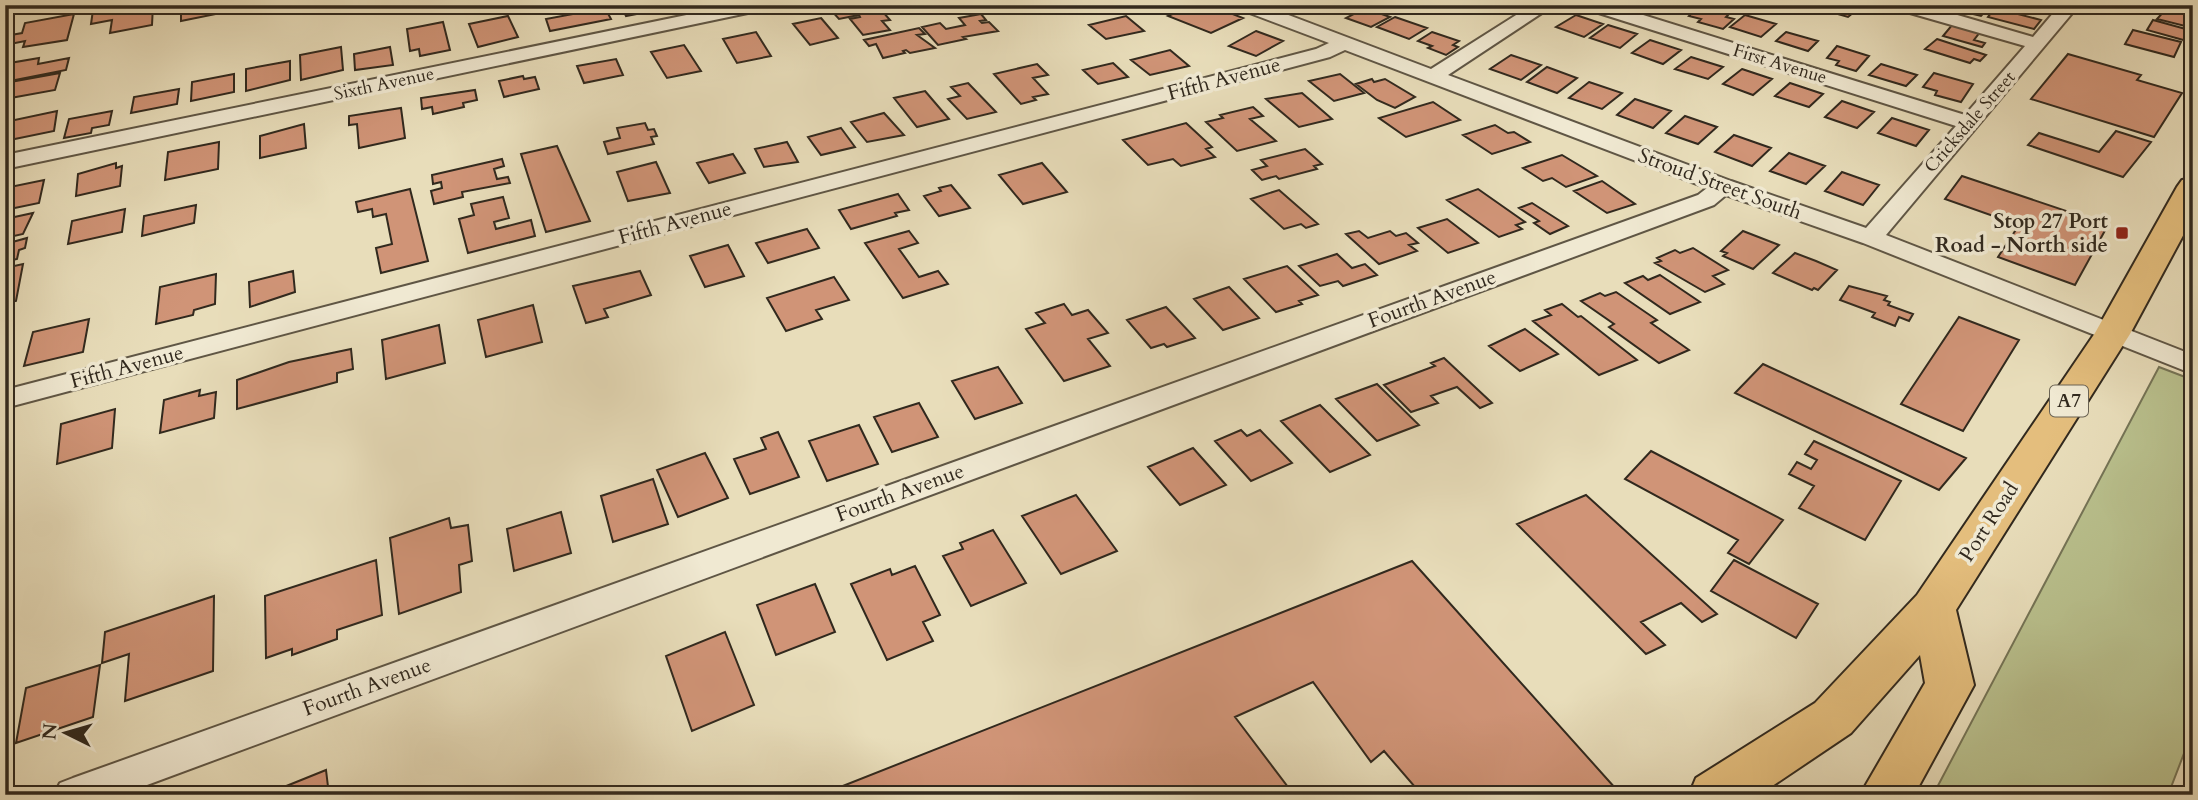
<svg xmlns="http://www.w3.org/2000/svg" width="2198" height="800" font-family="Cardo,serif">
	<rect width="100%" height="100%" fill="#e8ddba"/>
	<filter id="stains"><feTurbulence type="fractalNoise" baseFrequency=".00286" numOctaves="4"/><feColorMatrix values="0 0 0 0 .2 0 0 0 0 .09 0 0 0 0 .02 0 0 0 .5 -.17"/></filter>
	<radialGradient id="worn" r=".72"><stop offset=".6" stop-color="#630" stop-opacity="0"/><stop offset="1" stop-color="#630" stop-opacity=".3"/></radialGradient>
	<path fill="#b9c08d" stroke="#757456" stroke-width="2" d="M2159,367L2193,380V730L2168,795H1933Z"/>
	<path fill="#d09477" stroke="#31291e" stroke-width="2" d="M119,5H153L152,25L110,33L112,20L91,24L93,10Z
		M181,5H216V14L181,21Z
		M621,5H654L657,10L626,16Z
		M848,5H877L890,20L882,21L890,30L863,35L850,19L860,17L859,15L839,19L830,9Z
		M1192,5L1218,14L1225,11L1243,18L1211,33L1168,16Z
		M1487,5H1523L1511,13Z
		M1701,5L1730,13L1726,17L1734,19L1723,29L1698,22L1701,19L1689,16Z
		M1815,5H1869L1872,6L1866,11L1859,8L1848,17L1813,7Z
		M1935,5H1991L1981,16Z
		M605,8L611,19L550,31L546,19Z
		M1365,8L1390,17L1371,27L1346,18Z
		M1995,8L2041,20L2034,29L1988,17Z
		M2166,9L2193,16V28L2157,19Z
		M74,14L67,40L23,47L25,41L5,45V36L22,33L25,23Z
		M981,14L986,20L980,21L982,23L989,22L998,31L963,37L966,39L938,45L922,27L940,23L946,29L965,25L959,18Z
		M1576,15L1603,24L1584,37L1556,27Z
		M1745,15L1776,24L1761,37L1730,27Z
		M508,16L518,37L478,47L469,24Z
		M1126,16L1144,31L1106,39L1089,25Z
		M1395,17L1427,28L1409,39L1377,27Z
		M821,18L838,38L810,45L793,24Z
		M2153,20L2193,31V37L2189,36L2187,41L2147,30Z
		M443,22L450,50L420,56L419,49L410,51L407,29Z
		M1608,25L1637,34L1620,48L1590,38Z
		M1952,25L1980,32L1974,40L1985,43L1982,47L1943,36Z
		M919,28L925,34L917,35L935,48L910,53L906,50L903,51L905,53L883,58L876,44L869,46L864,40Z
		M2133,30L2181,42L2174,57L2125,44Z
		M1256,31L1283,41L1256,56L1229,46Z
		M756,32L771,56L737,63L723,39Z
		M1432,32L1459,41L1453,45L1458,47L1446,55L1428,48L1432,46L1418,41Z
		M1786,32L1818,41L1808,51L1776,41Z
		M1937,39L1986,55L1980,61L1974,59L1970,63L1925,49Z
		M1650,40L1681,50L1663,64L1632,53Z
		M684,45L701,71L667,78L651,52Z
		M1837,46L1869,56L1856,71L1836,65L1839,61L1827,58Z
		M341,47L343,70L301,80L300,55Z
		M390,47L393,65L355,70L354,54Z
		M1170,50L1189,66L1150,75L1131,60Z
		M2068,54L2141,75L2137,80L2182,93L2154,137L2031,99Z
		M1511,55L1541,65L1521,80L1490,69Z
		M1691,57L1723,67L1708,79L1675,69Z
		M39,58L38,64L69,58L66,70L5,82L10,63Z
		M616,59L623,75L584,83L577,66Z
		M290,61V80L246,91V69Z
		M1113,63L1128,77L1098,84L1083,70Z
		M1037,64L1048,75L1033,78L1048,94L1033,97L1036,100L1021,104L994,74Z
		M1881,64L1917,75L1906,86L1869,75Z
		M1547,67L1577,78L1557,93L1527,82Z
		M1742,69L1772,79L1753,95L1723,84Z
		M60,73L55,90L5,99V83Z
		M1934,73L1973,84L1961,102L1935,95L1937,91L1923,87Z
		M234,74V92L191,101L192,82Z
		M1340,74L1364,93L1334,101L1309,81Z
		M523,76L524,79L535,77L539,89L504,97L499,81Z
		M1372,79L1374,82L1385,79L1415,97L1395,108L1377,100L1356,84Z
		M1589,82L1622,93L1602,109L1569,98Z
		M968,83L996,112L967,119L948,99L960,96L951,87Z
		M1790,83L1823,94L1809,107L1775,96Z
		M179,89L177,104L131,113L134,97Z
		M475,90L477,100L463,103L464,107L433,114L432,107L422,109L421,98Z
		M925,91L949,119L917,127L894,98Z
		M1302,93L1332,119L1299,127L1266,99Z
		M1635,99L1671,111L1653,128L1617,115Z
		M1842,101L1874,112L1857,128L1825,117Z
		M1433,102L1460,120L1406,137L1379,118Z
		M1253,107L1263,116L1250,119L1276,141L1237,151L1206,122L1223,118L1220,115Z
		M401,108L405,138L359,148L357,124L349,125V116Z
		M57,111L54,131L5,141V122Z
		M112,111L109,125L92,128L91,133L64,138L69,119Z
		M884,113L904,135L867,142L851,122Z
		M1685,116L1717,127L1698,144L1666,133Z
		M1892,118L1929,130L1916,146L1878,133Z
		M645,123L648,130L654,129L657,136L651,137L654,144L608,154L604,142L620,138L617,128Z
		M1186,123L1212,147L1206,149L1215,157L1181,166L1173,159L1148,165L1123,140Z
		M304,124L306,148L260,158V136Z
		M1495,125L1508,133L1514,132L1530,142L1492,154L1463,135Z
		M841,128L855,147L821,155L808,137Z
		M2116,131L2151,142L2123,177L2028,145L2039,133L2099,152Z
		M1734,135L1771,148L1752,166L1715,152Z
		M219,142L218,169L165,180L168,152Z
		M787,142L798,162L764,167L755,149Z
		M557,146L590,221L546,232L521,154Z
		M1305,149L1322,164L1314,166L1317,169L1279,179L1276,176L1262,180L1252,170L1267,166L1261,160Z
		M1789,153L1825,166L1806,184L1770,171Z
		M733,154L745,173L709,183L697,163Z
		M1562,155L1597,176L1566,187L1552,178L1543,181L1523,168Z
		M502,159L504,166L494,169L497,179L508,177L510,183L462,192L463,197L434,204L431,191L442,188L441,182L433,184L432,175Z
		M656,162L670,193L628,201L617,172Z
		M116,163V168L122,166L120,186L76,196L78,174Z
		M1042,163L1067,192L1023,204L999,175Z
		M1842,172L1879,185L1863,205L1825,191Z
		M1962,176L2108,225L2075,285L1998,257L2019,225L1945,199Z
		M44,180L39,203L5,210V188Z
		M1602,181L1635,204L1607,213L1574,191Z
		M951,185L970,208L939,216L924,196L941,191L939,188Z
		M410,189L428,261L381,273L376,248L392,244L386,214L373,217L372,209L358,212L356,202Z
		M1478,189L1525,222L1516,225L1522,229L1499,237L1447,200Z
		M1279,190L1318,224L1306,228L1301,224L1284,229L1251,199Z
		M898,194L909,210L895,213L897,216L851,229L839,210Z
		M503,197L509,218L494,222L496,229L531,220L535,236L468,253L459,219L474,215L471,204Z
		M1532,203L1568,226L1550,234L1534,223L1539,221L1519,208Z
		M196,205L194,223L142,236L144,216Z
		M125,209L122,232L68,244L72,221Z
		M33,213L23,234L5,238V219Z
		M1447,219L1478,243L1448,253L1418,228Z
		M807,229L819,248L768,263L756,243Z
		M909,231L918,243L899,249L919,277L938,271L948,284L903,298L865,243Z
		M1359,231L1368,238L1390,231L1396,236L1406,233L1418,243L1409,245L1417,251L1379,264L1346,234Z
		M1743,231L1779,245L1753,269L1723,256L1727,253L1721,251Z
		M27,238L25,248L19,250L17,259L5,262V244Z
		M728,245L744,276L705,287L690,256Z
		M1693,248L1728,270L1713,276L1724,284L1705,292L1655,263L1661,261L1657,258L1675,250L1680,253Z
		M1795,253L1816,261L1837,270L1818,290L1814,288L1812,290L1773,273Z
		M1337,254L1352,268L1365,264L1377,275L1343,286L1338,281L1320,286L1299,266Z
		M23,264L16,301L5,303V268Z
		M1287,266L1318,295L1299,301L1302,304L1276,312L1244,279Z
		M293,271L295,292L250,307L249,282Z
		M640,271L651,295L604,309L608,317L586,323L573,286Z
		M216,274L215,304L194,310L193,315L156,324L160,287Z
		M1660,275L1700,302L1670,314L1625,283L1643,276L1648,280Z
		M834,277L849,300L816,310L822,319L786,331L767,298Z
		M1849,286L1887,296L1884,300L1890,302L1888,305L1913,314L1909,321L1899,317L1895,326L1872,317L1875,313L1840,300Z
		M1229,287L1259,318L1223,330L1194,299Z
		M1616,292L1657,320L1651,323L1689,350L1659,363L1609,327L1614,324L1581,301L1600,293L1605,296Z
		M1064,304L1072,315L1088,310L1108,333L1088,339L1110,366L1064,381L1026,329L1045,323L1036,313Z
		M1562,304L1578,317L1581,316L1637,360L1599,375L1533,321L1551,315L1545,310Z
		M533,305L542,342L486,357L478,320Z
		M1166,307L1195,338L1167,347L1164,344L1151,348L1127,320Z
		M1959,317L2019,340L1963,431L1901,404Z
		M89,319L83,352L24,366L33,332Z
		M439,325L445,363L386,379L382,340Z
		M1525,329L1558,354L1520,371L1489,346Z
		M351,349L353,369L337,373V382L237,409V380L289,362Z
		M1444,358L1492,403L1480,408L1457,387L1431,396L1438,403L1411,412L1384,385L1435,366L1431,363Z
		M1763,364L1966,458L1939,490L1735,393Z
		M998,367L1022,403L975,419L952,381Z
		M1377,384L1419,425L1377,441L1336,399Z
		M200,390L199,396L216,392L214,418L160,433L164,400Z
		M919,403L938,437L892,452L874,417Z
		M1320,405L1370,455L1330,472L1281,421Z
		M115,409L112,448L57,464L61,424Z
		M859,425L878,464L827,481L809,441Z
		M1241,430L1247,436L1260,430L1292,463L1251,481L1215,441Z
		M778,432L799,477L750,494L734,459L766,449L761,438Z
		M1814,441L1901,481L1865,540L1799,508L1814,486L1789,474L1797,462L1811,469L1817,460L1805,454Z
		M1193,448L1226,485L1180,505L1148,467Z
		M1651,451L1783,520L1749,564L1728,553L1738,540L1625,479Z
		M705,453L728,498L678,517L657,470Z
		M653,479L668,524L613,542L601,496Z
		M1076,495L1117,551L1061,574L1022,516Z
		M1586,495L1717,614L1702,622L1681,603L1641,622L1665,645L1646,654L1517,524Z
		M561,512L571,553L514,571L507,529Z
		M449,518L451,528L468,525L472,561L459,565L461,592L399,614L390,538Z
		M993,530L1026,583L971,606L943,556L963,549L960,543Z
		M376,560L382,615L337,630V639L292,655V649L266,658L265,596Z
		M1734,560L1818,604L1796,638L1711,591Z
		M1412,561L1616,789L1604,795L1421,794L1384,751L1371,762L1313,682L1235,717L1294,795H820Z
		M915,566L940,615L923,622L933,641L887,660L851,584L890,569L892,575Z
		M815,584L835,632L776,655L757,605Z
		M214,596L213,671L125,701L129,654L102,663L105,632Z
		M725,632L754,705L692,731L666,656Z
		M100,665L93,717L16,743L26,688Z
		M326,770L329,795H264Z"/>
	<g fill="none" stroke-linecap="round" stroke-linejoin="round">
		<g stroke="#5f5645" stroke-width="4">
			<path id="street" d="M5,5H28L25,9L8,12H5Z
				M735,5H771L762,10L5,169V155Z
				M1236,5H1262L1431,69L1532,5H1554L1448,75L1731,181L1866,228L1956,126L1586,9L1583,5H1611L1965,115L2025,46L1896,9L1893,5H1923L2033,37L2060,5H2079L1886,235L2193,355V374L1863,243L1726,195L1714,205L120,795H54L60,783L73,778L1698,195L1707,188L1345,50L1330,57L5,408V390L1316,49L1329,43L1239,9Z"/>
		</g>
		<g stroke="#31291e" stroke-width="4">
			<path id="highway" d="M2193,178V217L2130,334L1956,610L1974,685L1914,795H1860L1925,683L1920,655L1851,733L1759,795H1689L1696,778L1815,703L1917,595L2095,333L2177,187L2182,180Z"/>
		</g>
		<use href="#street" fill="#f0e9d2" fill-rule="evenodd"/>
		<use href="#highway" fill="#e4be7d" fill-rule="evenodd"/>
	</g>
	<rect fill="#8f2418" stroke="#f0e9d2" stroke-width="2.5" x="2115" y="226" width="14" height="14" rx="3.5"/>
	<g text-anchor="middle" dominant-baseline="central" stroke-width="7" stroke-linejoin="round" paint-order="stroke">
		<g font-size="18" fill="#31291e" stroke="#f0e9d2">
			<text transform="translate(1780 64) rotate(17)">First Avenue</text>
			<text transform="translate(384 84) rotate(-12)">Sixth Avenue</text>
			<text transform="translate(1970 122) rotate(-49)">Cricksdale Street</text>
		</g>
		<rect fill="#f0e9d2" stroke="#6a6354" stroke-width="2" x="2050" y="385.5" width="38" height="31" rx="5"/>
		<g font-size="19" font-weight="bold" fill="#31291e">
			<text x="2069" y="401">A7</text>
		</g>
		<g font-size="21" fill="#31291e" stroke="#f0e9d2">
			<text transform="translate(1224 79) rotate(-15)">Fifth Avenue</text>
			<text transform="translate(1720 184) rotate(20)">Stroud Street South</text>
			<text transform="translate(675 223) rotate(-15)">Fifth Avenue</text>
			<text transform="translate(1432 299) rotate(-20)">Fourth Avenue</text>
			<text transform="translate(127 367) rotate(-15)">Fifth Avenue</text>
			<text transform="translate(900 493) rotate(-20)">Fourth Avenue</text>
			<text transform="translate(1989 522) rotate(-57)">Port Road</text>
			<text transform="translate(367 687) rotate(-20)">Fourth Avenue</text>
		</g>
		<g font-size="21" font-weight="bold" fill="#31291e" stroke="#f0e9d2" text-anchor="end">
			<text x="2108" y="221">Stop 27 Port<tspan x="2108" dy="24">Road - North side</tspan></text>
		</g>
	</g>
	<rect width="2198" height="800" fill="none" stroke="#e8ddba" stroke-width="28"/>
	<rect x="7" y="7" width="2184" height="786" fill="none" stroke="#31291e" stroke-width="3.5"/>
	<rect x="14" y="14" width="2170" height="772" fill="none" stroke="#31291e" stroke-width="2"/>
	<g transform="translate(66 733) rotate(275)" stroke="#f0e9d2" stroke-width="5" paint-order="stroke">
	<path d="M0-5L12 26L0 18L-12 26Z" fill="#31291e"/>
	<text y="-10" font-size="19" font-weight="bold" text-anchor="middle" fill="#31291e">N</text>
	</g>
	<rect width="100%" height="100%" filter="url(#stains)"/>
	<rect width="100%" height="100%" fill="url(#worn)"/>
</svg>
